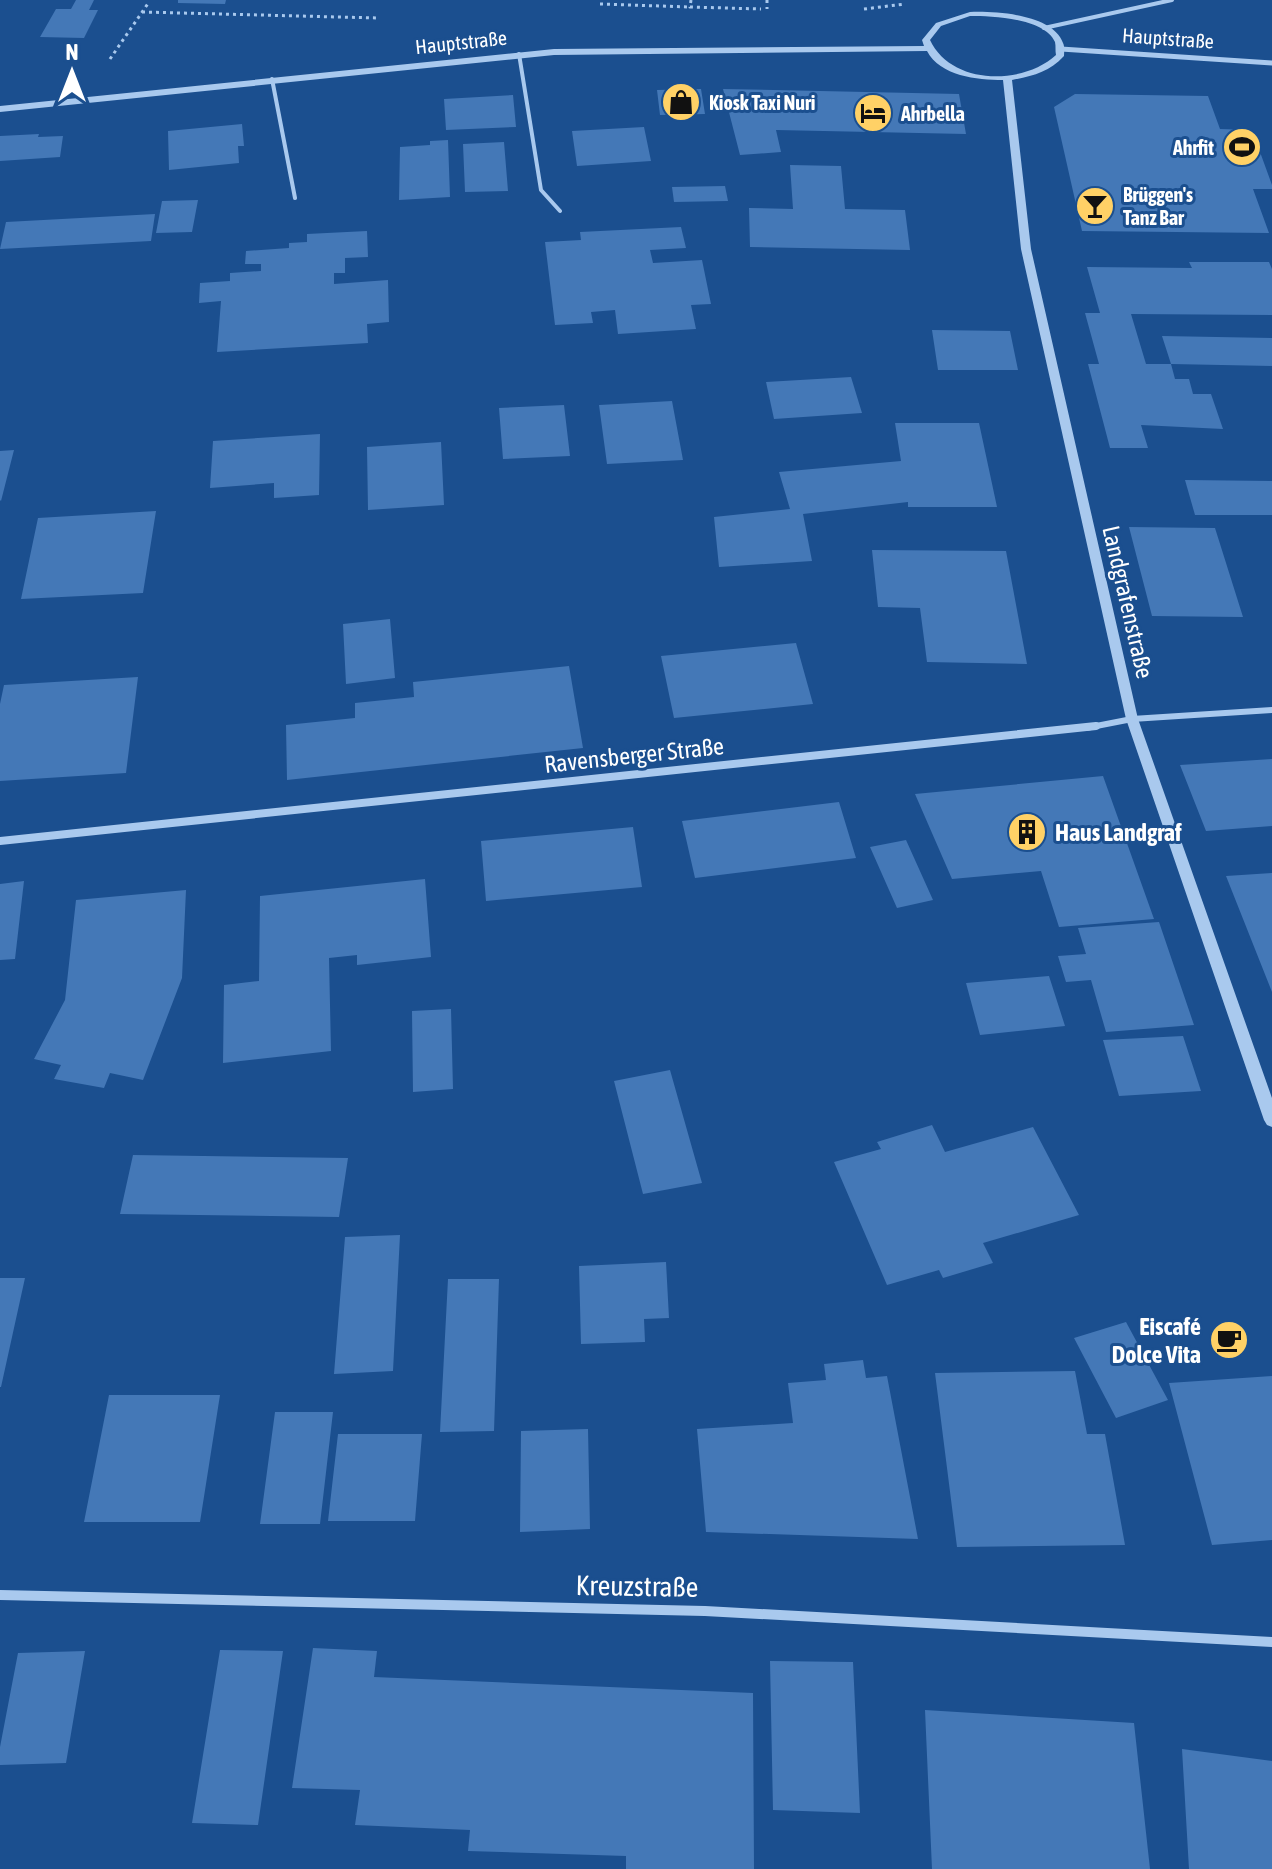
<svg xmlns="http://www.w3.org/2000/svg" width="1272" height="1869" font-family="'Asap Condensed',sans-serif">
	<rect width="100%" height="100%" fill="#1b4f8f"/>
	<path fill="#4478b7" d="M76,0H94L89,10H98L84,38L40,37L56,9H71Z
		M178,0H226L225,4L178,3Z
		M701,89L705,114L660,115L657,90Z
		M723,89L959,94L966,134L776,130L781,152L740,155Z
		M1075,94L1208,96L1220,129L1252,130L1272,185V189H1253L1269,233L1082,231L1054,107Z
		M513,95L516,127L446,130L444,99Z
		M242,124L244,146H238L239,163L169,170L168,131Z
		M644,127L651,161L577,166L572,131Z
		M39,134L38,137L63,136L60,157L0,161V136Z
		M448,140L450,197L399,200L400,147L430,145V141Z
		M504,142L508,191L465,192L463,144Z
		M790,165L841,166L845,209L905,210L910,250L750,247L749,208L793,209Z
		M725,186L728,201L674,202L672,187Z
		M198,200L192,232L156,233L162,201Z
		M155,214L151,241L0,249L6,222Z
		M681,227L686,248L650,250L653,263L702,260L711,304L691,305L696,329L618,334L615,310L591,312L593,323L555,325L545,242L581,240L580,232Z
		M367,231L368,257L345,258V273H334V284L388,280L389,322L367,324L368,343L217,352L221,301L199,303L200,283L230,281V273L261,271V264H245L246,251L289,248V243L307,242V234Z
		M1189,262H1269L1272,269V315L1131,314L1146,364H1171L1162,336L1272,338V366L1171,364L1175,379H1189L1193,394H1211L1223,429L1141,425L1148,448H1110L1088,364H1099L1085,313H1100L1087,267L1192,268Z
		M932,330L1010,331L1018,370H938Z
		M851,377L862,413L774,419L766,382Z
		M672,401L683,460L607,464L599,405Z
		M564,405L570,456L503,459L499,408Z
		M895,423H979L997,507H908V502L803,514L812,561L719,567L714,517L790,509L779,472L901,461Z
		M320,434L319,495L274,498V483L210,488L213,441Z
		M441,442L444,505L368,510L367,447Z
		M14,450L1,501L0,500V451Z
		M1185,480L1272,481V515H1195Z
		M156,511L143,593L21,599L38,518Z
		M1129,527L1215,528L1243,617L1152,616Z
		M872,550L1006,551L1027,664L927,662L920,608L878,607Z
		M390,619L395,678L346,684L343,624Z
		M796,643L813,704L674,718L661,656Z
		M569,666L583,748L287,780L286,725L355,718V703L414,697L413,682Z
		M138,677L126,773L0,781V704L4,685Z
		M1272,759V826L1206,831L1180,765Z
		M1103,776L1154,919L1059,927L1041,871L952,879L915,794Z
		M839,802L856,858L695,878L682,821Z
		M633,827L642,887L486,901L481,841Z
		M906,840L933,900L897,908L870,847Z
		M1272,873V992L1226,876Z
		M425,879L431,957L357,965V955L329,958L331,1051L223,1063L224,985L259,981L260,896Z
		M24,881L15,959L0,960V884Z
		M186,890L182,978L143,1080L110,1073L104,1088L54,1079L61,1065L34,1059L65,1000L76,900Z
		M1159,922L1194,1025L1106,1032L1091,980L1066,982L1058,956L1086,954L1078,928Z
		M1049,976L1065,1026L980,1035L966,983Z
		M451,1009L453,1089L413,1092L412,1011Z
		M1183,1036L1201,1091L1119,1096L1103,1040Z
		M670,1070L702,1183L643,1194L614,1081Z
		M932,1125L945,1152L1033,1127L1079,1215L983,1243L993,1263L943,1278L939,1270L887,1285L834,1162L881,1149L877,1142Z
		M133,1155L348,1158L339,1217L120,1214Z
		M400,1235L393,1371L334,1374L345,1237Z
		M666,1262L669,1318L644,1319L645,1342L581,1344L579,1266Z
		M0,1278H25L1,1387H0Z
		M448,1279H499L494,1431L440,1432Z
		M1126,1322L1168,1400L1116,1418L1074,1338Z
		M863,1360L866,1378L887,1376L918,1539L706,1532L697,1429L793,1423L788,1383L826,1380L824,1364Z
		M1075,1371L1087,1434H1105L1125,1545L957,1547L935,1373Z
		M1272,1376V1540L1212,1545L1169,1383Z
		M109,1395H220L200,1522H84Z
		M275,1412H333L320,1524H260Z
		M588,1429L590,1529L520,1532L521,1431Z
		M338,1434H422L415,1521H328Z
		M313,1648L377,1651L374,1677L753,1693L754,1869H626V1856L468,1851L470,1830L355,1825L360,1790L292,1788Z
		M220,1650L283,1651L258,1825L192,1823Z
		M85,1651L66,1763L0,1765V1747L18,1653Z
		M770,1661L853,1662L860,1813L773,1810Z
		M925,1710L1134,1723L1150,1869H932Z
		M1182,1749L1272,1761V1869H1189Z"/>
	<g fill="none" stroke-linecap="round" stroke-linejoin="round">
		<path stroke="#a9c9ee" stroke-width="3" stroke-dasharray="3 4" stroke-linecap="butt" d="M691,0L690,7L761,9
			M767,0V9
			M600,4L690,7
			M864,9L905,4
			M142,12L378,18
			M110,59L149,2"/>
		<path stroke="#a9c9ee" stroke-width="4" d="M1044,28L1172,0
			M519,54L541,190L560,211
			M272,79L295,198"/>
		<path stroke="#a9c9ee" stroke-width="5" d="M1061,49L1272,63"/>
		<path stroke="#a9c9ee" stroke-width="6" d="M1086,728L1132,719L1272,710"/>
		<path stroke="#a9c9ee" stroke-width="8" d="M0,841L1096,726"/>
		<path stroke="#a9c9ee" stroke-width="10" d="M0,1595L705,1611L1272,1642"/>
		<path fill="#a9c9ee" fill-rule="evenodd" d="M970,12C995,11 1053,14 1063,43C1065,47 1064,52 1064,56C1049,72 1033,76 1012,80L1031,249L1138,719L1272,1098V1127L1267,1125L1264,1120L1126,719L1021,249L1003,80C977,80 940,76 927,51L554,55L0,112V106L554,49L924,46L922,40L936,23ZM970,16C992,16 1044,18 1055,42C1056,46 1055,51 1056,55C1022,86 951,85 930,40L941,26Z"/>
	</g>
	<defs>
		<g id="shop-disc" transform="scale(2)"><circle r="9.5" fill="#ffd166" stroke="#1b4f8f"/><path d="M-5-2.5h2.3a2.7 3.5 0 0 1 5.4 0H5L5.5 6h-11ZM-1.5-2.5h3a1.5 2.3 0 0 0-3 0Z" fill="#111"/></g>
		<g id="hotel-disc" transform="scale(2)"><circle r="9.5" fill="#ffd166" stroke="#1b4f8f"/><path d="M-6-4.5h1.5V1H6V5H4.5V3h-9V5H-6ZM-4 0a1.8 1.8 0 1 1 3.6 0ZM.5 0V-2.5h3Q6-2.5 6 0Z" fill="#111"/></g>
		<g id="stadium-disc" transform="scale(2)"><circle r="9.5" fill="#ffd166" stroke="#1b4f8f"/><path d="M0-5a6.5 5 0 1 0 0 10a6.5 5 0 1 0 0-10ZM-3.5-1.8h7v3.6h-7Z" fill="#111"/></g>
		<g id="bar-disc" transform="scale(2)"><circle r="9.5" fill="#ffd166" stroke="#1b4f8f"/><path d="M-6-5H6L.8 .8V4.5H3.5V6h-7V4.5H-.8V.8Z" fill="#111"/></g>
		<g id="building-disc" transform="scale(2)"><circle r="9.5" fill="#ffd166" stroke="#1b4f8f"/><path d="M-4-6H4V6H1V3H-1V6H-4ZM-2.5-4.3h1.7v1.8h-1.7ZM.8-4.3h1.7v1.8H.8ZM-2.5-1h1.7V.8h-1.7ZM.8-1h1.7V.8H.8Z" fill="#111"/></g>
		<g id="cafe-disc" transform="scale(2)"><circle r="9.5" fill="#ffd166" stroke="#1b4f8f"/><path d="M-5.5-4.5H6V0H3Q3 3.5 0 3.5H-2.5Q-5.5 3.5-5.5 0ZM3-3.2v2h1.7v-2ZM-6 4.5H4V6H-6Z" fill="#111"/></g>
	</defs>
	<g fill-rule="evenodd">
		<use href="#shop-disc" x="681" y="102"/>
		<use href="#hotel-disc" x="873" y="113"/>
		<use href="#stadium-disc" x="1242" y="147"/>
		<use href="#bar-disc" x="1095" y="206"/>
		<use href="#building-disc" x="1027" y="832"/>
		<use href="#cafe-disc" x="1229" y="1340"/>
	</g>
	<g text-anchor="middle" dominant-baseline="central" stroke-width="6" stroke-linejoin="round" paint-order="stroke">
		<g font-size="20" fill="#fff" stroke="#1b4f8f">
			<text transform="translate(1168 38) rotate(4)">Hauptstraße</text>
			<text transform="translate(461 42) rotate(-6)">Hauptstraße</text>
		</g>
		<g font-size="20" font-weight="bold" fill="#fff" stroke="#1b4f8f" text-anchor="start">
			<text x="709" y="102">Kiosk Taxi Nuri</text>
			<text x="901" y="113">Ahrbella</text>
			<text x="1214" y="147" text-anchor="end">Ahrfit</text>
			<text x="1123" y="194">Brüggen's<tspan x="1123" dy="23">Tanz Bar</tspan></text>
		</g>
		<g font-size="24" fill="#fff" stroke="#1b4f8f">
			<text transform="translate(1128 602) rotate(77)">Landgrafenstraße</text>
			<text transform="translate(634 755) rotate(-6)">Ravensberger Straße</text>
		</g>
		<g font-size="24" font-weight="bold" fill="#fff" stroke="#1b4f8f" text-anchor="start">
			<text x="1055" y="832">Haus Landgraf</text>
			<text x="1201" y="1326" text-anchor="end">Eiscafé<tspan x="1201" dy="28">Dolce Vita</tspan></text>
		</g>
		<g font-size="28" fill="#fff" stroke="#1b4f8f">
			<text transform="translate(637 1586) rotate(1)">Kreuzstraße</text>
		</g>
	</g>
	<g transform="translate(72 72)" stroke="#1b4f8f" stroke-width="6" paint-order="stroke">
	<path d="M0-6L14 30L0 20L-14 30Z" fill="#ffffff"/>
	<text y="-12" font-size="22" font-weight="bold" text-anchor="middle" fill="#ffffff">N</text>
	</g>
</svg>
